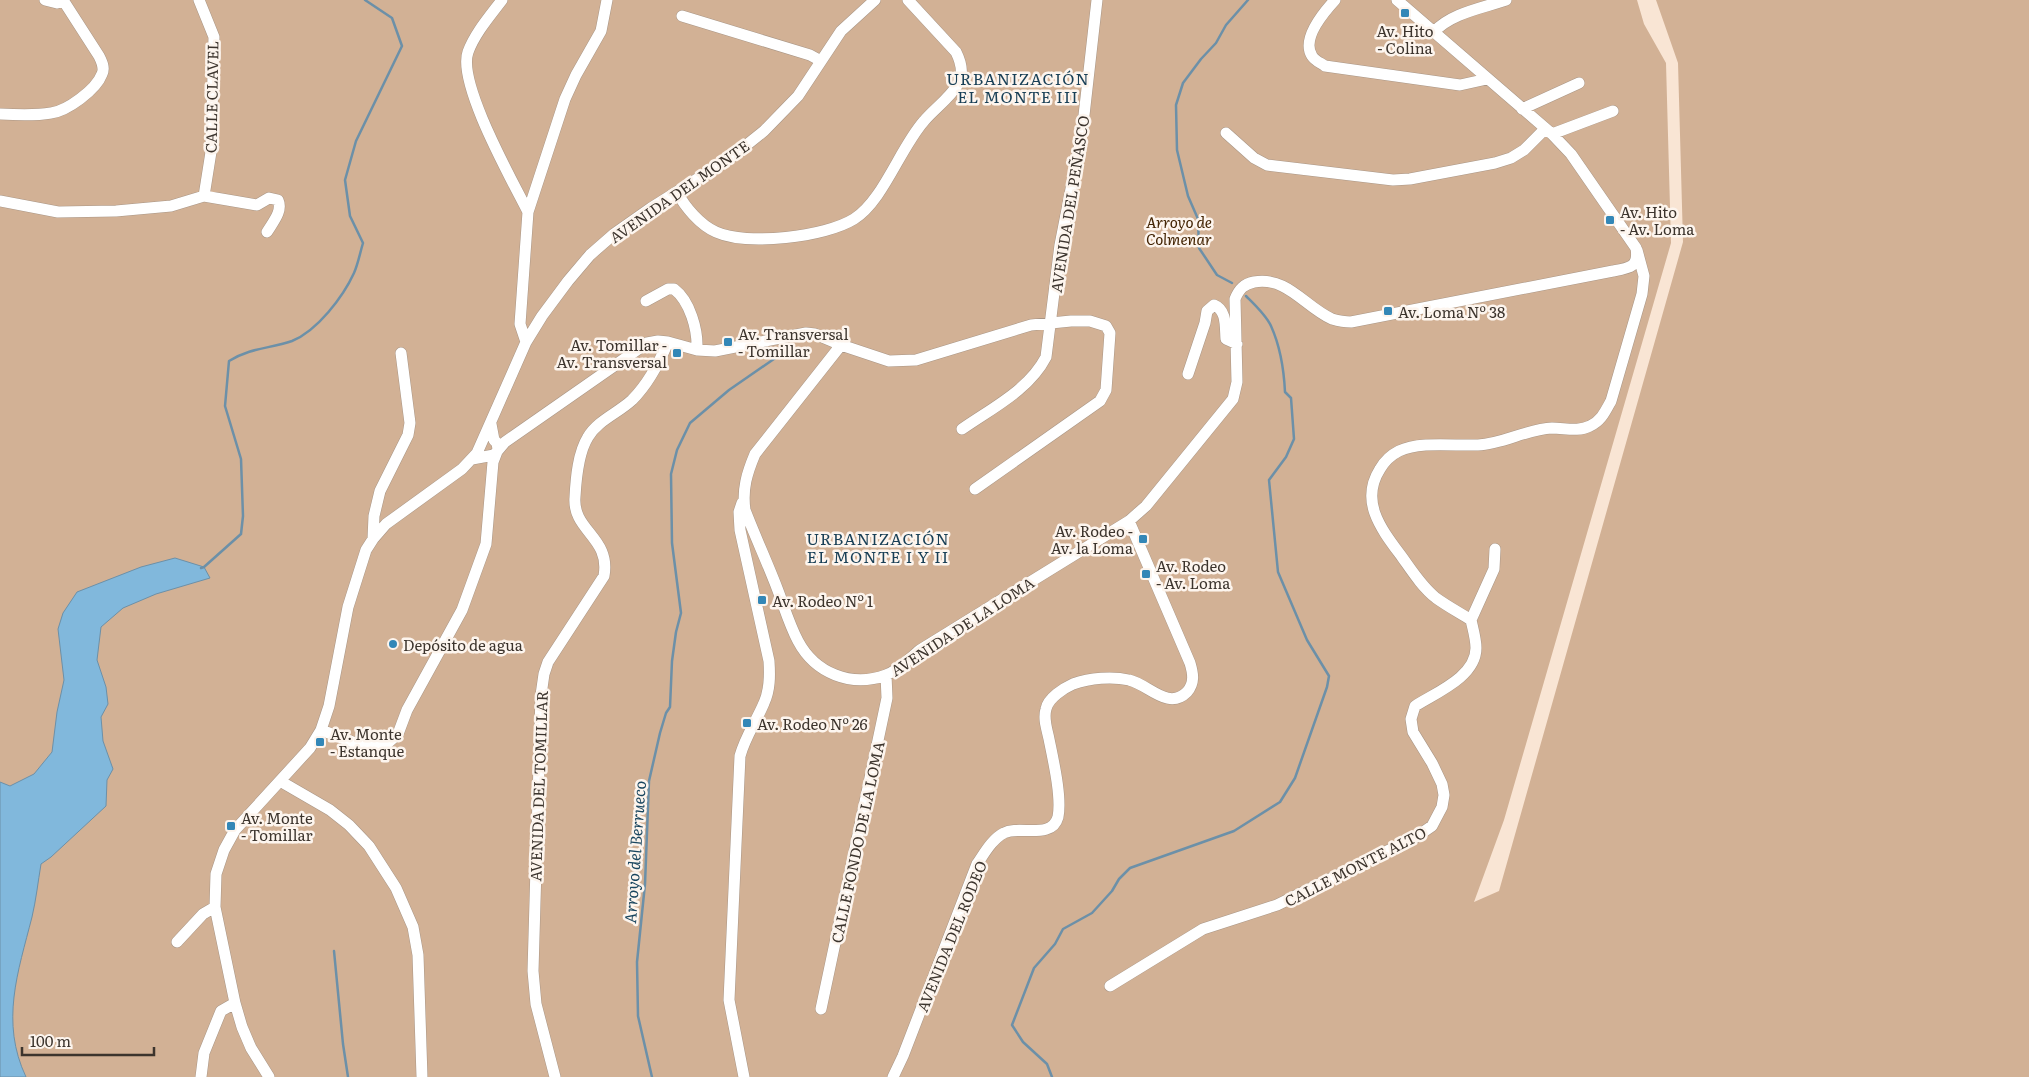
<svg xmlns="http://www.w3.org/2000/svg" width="2029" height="1077" font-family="Literata,serif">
	<rect width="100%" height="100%" fill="#f9e5d4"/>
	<path fill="#d2b195" d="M0,0H1637L1644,24L1666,63L1671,243L1504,820L1474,902L1499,891L1683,242L1678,63L1656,0H2029V1077H0Z"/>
	<path fill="#81b8dc" stroke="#6c90a8" d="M175,558L204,567L210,578L156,594L123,608L101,627L97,660L106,687L108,704L101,717L103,741L113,769L107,780L106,806L51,857L41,864C38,882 36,900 32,917C18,972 0,1022 26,1077H0V782L10,786L34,774L52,752L57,712L64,680L58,629L63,613L77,592L141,567Z"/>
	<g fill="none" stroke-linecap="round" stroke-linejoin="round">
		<path stroke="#6c90a8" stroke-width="2.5" d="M1232,283L1217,275L1199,248L1198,219L1188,196L1177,150L1176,105L1183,83L1201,59L1216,43L1226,25L1248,0
			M201,568L204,567L241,534L243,516L241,459L225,406L229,361C252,347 269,349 292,341C317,331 343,297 354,273C358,264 360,253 363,243L350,216L345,180L356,141L402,46L392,18L365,0
			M334,951L343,1044L348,1077
			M652,1077L638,1016L637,962L645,884L649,781L660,733L666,713L670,707L672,661L676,632L681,613L672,543L671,474L677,450L690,423L729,390L784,352
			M1052,1077L1047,1064L1023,1042L1012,1025L1034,968L1055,944L1063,929L1092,913L1112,891L1119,879L1130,868L1234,831L1280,802L1295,778L1327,687L1329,676L1307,640L1278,572L1269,480L1286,457L1294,439L1291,398L1285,392C1284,371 1280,346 1271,326C1266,315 1255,305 1246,296"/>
		<g stroke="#a99686" stroke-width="12">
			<path id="minor" d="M45,0L57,3L64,1
				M502,0C490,16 475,33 468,52C457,83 512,180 528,212
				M1335,0C1324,12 1301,39 1312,56C1315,61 1321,63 1325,66L1460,85L1487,79
				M682,16L810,55L821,61
				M1434,32C1451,13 1483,8 1506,0
				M1522,109L1579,83
				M0,114C17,115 34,116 51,113C67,111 96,90 102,74C105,68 102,62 99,56L63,0
				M1226,133L1254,158L1267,165L1393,180L1410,179L1495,163L1511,158L1524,150L1545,129
				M1552,134L1613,111
				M677,192C685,207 700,225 716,232C747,246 825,237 854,219C883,201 900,148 924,121C934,109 950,98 958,84C964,74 961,62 956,52L908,0
				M204,196L257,205L269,198L278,200C283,211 273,222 267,232
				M0,201L58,212L116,211L171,206L204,196L211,152L214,37L199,0
				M646,301L668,289H674C690,301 698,330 697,350
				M526,342L520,324L528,212L565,99L576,75L601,31L607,0
				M841,345L755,454C747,473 742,489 745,510C755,536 767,562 777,588C784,606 789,624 798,641C815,673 851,688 886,675C899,670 909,659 920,650L1129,521L1146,506L1233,399L1237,382L1235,299C1239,289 1244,284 1254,282C1287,276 1305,307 1332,319C1339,321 1345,322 1351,322L1613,271C1630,268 1639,267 1636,248L1571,154L1552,134L1397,0
				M1188,374L1205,323L1207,311L1214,305C1227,310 1225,327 1226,339L1237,344
				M962,429C992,408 1029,390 1046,357L1060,245L1082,133L1097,0
				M472,459L494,455L505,442L647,343L658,341L668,342L697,350L715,351L806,333L815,334L841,345L889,361L916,360L1031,325L1071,321H1090L1106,326L1110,333L1106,390L1100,401L975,489
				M742,503L739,512L740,530L769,661C770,676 770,690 764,703C756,722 745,737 740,756L729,1000L744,1077
				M373,539L374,516L380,491L408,435L410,423L401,353
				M1471,620L1494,569L1495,549
				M321,730L363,746L383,747L398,734L407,710L462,610L486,544L493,462L498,449L497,443L494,440L491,424
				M280,781L330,810L349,825L369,846L396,888L413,927L418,955L422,1077
				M177,942L203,914L215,907
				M1110,986L1203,929L1277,905L1416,837L1432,826L1442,807L1444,795L1442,784L1432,763L1413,732L1411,719L1415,706C1435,693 1476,677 1476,648C1476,639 1473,629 1471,620C1460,613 1447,606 1436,598C1422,587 1412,571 1402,557C1382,530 1359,502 1380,469C1384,462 1391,455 1399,451C1420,441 1454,446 1478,445C1503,444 1527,429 1552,428C1565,428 1578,432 1590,426C1601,421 1605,412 1611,401L1642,294L1644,276L1637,250
				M821,1009L887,698L886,675
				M201,1077L204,1053L221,1011L235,1003
				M269,1077L251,1048L242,1027L235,1003L215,907L216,874L224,850L235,830L310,748L321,730L329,706L348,607L366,550L373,539L386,524L462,469L477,453L526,342L542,316L568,281L590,255L614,234L651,208L729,159L764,131L798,96L841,31L875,0
				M555,1077L536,1004L533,971L541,695L544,674L548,662L604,576C611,537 572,531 575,497C576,478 578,453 588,437C597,421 618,413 632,400C647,385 660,361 668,342
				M893,1077L903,1056L977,864C984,854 992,839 1004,833C1019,825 1052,840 1058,817C1062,797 1053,759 1049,739C1047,729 1043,719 1046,709C1048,698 1064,688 1073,684C1090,678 1112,676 1129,680C1148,684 1168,711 1187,692C1195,683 1193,673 1190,663L1129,521"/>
		</g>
		<use href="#minor" stroke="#fff" stroke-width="11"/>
	</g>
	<g fill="#3387b7" stroke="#fdf5ee" stroke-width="2">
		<rect x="1400" y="8" width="10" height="10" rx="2.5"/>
		<rect x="1605" y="215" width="10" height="10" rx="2.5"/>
		<rect x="1383" y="306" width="10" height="10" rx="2.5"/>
		<rect x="723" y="337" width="10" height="10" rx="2.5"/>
		<rect x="672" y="348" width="10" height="10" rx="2.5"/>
		<rect x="1138" y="534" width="10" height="10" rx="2.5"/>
		<rect x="1141" y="569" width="10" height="10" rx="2.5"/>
		<rect x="757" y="595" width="10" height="10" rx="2.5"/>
		<circle cx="393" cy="644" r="5"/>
		<rect x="742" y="718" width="10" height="10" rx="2.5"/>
		<rect x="315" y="737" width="10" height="10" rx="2.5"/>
		<rect x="226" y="821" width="10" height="10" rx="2.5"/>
	</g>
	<g text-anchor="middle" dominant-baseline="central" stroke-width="5" stroke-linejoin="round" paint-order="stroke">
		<g font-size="15" fill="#3c342d" stroke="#fdf5ee" text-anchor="start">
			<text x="1405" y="30" text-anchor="middle">Av. Hito<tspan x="1405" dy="17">- Colina</tspan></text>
			<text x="1620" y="211">Av. Hito<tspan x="1620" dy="17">- Av. Loma</tspan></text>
			<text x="1398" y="311">Av. Loma Nº 38</text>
			<text x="738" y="333">Av. Transversal<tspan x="738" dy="17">- Tomillar</tspan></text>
			<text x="667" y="344" text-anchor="end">Av. Tomillar -<tspan x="667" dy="17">Av. Transversal</tspan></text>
			<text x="1133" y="530" text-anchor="end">Av. Rodeo -<tspan x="1133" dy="17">Av. la Loma</tspan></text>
			<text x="1156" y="565">Av. Rodeo<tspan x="1156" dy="17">- Av. Loma</tspan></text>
			<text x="772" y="600">Av. Rodeo Nº 1</text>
			<text x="403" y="644">Depósito de agua</text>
			<text x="757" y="723">Av. Rodeo Nº 26</text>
			<text x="330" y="733">Av. Monte<tspan x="330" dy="17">- Estanque</tspan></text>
			<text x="241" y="817">Av. Monte<tspan x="241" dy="17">- Tomillar</tspan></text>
		</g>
		<g font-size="15" fill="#3c342d" stroke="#fdf5ee">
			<text transform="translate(211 97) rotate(-89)">CALLE CLAVEL</text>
			<text transform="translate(679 191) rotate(-35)">AVENIDA DEL MONTE</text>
			<text transform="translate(1069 204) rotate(-81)">AVENIDA DEL PEÑASCO</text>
			<text transform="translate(962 626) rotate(-33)">AVENIDA DE LA LOMA</text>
			<text transform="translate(538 786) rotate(-88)">AVENIDA DEL TOMILLAR</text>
			<text transform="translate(857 842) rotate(-78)">CALLE FONDO DE LA LOMA</text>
			<text transform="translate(1355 866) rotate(-27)">CALLE MONTE ALTO</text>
			<text transform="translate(951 936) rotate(-68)">AVENIDA DEL RODEO</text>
		</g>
		<g font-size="15" font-style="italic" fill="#422302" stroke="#fdf5ee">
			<text x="1179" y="221">Arroyo de<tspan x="1179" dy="17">Colmenar</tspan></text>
		</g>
		<g font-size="16" letter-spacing="1" fill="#183f56" stroke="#fdf5ee">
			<text x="1018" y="78">URBANIZACIÓN<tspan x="1018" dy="18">EL MONTE III</tspan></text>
			<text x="878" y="538">URBANIZACIÓN<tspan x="878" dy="18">EL MONTE I Y II</tspan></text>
		</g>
		<g font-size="16" font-style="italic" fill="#1a465f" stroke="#fdf5ee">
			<text transform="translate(634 852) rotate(-86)">Arroyo del Berrueco</text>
		</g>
	</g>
	<path d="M22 1047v8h132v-8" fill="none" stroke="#3c342d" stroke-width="2.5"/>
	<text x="30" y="1047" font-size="15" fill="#3c342d" stroke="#fdf5ee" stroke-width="4" paint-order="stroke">100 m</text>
</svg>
